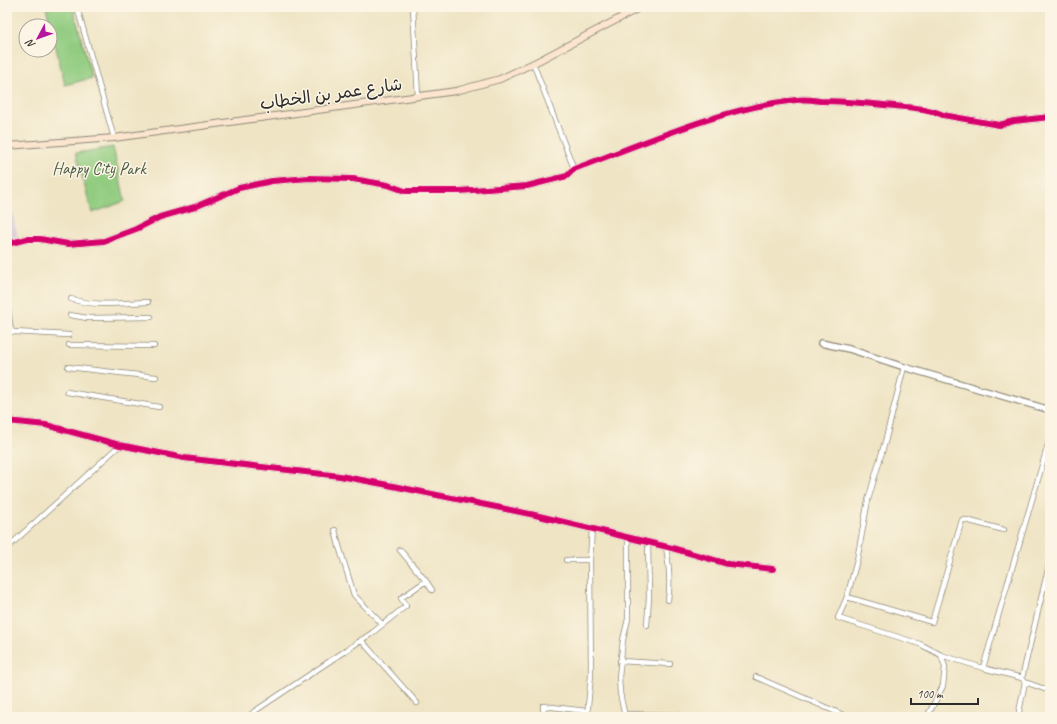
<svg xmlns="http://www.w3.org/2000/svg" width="1057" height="724" font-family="Caveat,'Playpen Sans Arabic',sans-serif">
	<rect width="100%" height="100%" fill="#fcf5e5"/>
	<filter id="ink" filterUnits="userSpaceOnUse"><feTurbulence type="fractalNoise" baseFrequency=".025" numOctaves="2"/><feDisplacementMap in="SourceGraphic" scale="8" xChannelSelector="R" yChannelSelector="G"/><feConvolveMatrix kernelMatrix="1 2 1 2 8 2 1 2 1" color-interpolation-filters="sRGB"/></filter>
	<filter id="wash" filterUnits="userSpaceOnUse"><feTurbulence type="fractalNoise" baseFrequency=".012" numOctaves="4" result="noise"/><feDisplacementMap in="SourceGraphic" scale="16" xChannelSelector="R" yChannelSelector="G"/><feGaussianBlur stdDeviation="0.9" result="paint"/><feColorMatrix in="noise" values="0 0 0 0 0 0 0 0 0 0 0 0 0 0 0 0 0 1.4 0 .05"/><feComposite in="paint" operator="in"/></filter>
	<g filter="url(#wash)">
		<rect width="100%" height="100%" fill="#efe4c4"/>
		<path fill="#cbbfd5" d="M7,193L18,237L7,238Z"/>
		<path fill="#91cc80" stroke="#5e7c56" d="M46,7H73L92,78L65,85Z
			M113,147L125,201L92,213L76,153Z"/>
	</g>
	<g filter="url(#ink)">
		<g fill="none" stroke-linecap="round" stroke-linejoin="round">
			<g stroke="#8d8878" stroke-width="6">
				<path id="minor" d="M77,7L114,138
					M413,7L418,96
					M533,63L574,169
					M71,299C95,307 123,303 148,302
					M7,301L11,331L14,332L69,335
					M70,315L87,318L151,317
					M69,345L154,346
					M68,367L156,377
					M904,367L885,442L868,500L857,560L847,597L838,618L920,644L941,655L983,668L1022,678L1025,682L1050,691
					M67,392L159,407
					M335,530L339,546L354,595L382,624
					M666,547C669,565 671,583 668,600
					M7,548L120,445
					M400,550L426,581
					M566,560H590
					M847,597L932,622L962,520H966L1004,530
					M647,625L649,597L648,543
					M361,640L417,703
					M620,661L670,664
					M983,668L1050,438
					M756,677L848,717
					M1022,678L1050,561
					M624,714L678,715
					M248,717L255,711L372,633L406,606L401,598L426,581L432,590
					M544,717L543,706L587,711
					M587,717L591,675L590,560L592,529
					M625,717L620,693L619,677L623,640L628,619V538
					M927,717L943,686L945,667L941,655
					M1018,717L1025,682"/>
			</g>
			<g stroke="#8d8878" stroke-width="8">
				<path id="tertiary" d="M7,244L27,239H40L68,244L104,241L136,229L160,217L195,207L239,188L272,181L309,178L353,179L388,185L405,191H459L527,186L567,176L574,169C645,143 721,108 796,100C804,99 813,100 820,101C842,101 863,103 884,105C902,107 927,107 943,115L999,125L1014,121L1050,117
					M821,343L849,349L904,367L1050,410
					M7,421L46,425L120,445L184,458L340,476L383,484L535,515L672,548L728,564L773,569"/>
			</g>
			<g stroke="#8d8878" stroke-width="8">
				<path id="secondary" d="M7,146L114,138L456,91L500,79L538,61L641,7"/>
			</g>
			<use href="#minor" stroke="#fff" stroke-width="4.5"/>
			<use href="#tertiary" stroke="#fff" stroke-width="5.5"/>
			<use href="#secondary" stroke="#fbe5cf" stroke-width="6"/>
			<g stroke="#fcf5e5" stroke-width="8">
				<path id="cycleway" d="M7,244L27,239H40L68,244L104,241L136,229L160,217L195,207L239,188L272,181L309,178L353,179L388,185L405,191H459L527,186L567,176L574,169C645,143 721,108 796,100C804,99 813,100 820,101C842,101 863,103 884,105C902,107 927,107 943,115L999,125L1014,121L1050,117
					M7,421L46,425L120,445L184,458L340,476L383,484L535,515L672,548L728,564L773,569"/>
			</g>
			<use href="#cycleway" stroke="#d6006c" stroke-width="6"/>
		</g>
	</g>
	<g text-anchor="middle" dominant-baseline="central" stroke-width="3" stroke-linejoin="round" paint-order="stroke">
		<g font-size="17" fill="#2b2b2b" stroke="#fcf5e5">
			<text transform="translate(331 94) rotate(-8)">شارع عمر بن الخطاب</text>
		</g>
		<g font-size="17" fill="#4a5b44" stroke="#fcf5e5">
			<text x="99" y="168">Happy City Park</text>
		</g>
	</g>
	<rect width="1057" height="724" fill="none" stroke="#fcf5e5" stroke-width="24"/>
	<g transform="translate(38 38) rotate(229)"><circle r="19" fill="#fcf5e5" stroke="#a8a49b"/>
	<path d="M0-3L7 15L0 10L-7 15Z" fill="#b5179e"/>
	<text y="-6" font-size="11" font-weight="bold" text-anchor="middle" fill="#2b2b2b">N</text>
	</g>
	<path d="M911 698v6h67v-6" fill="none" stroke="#2b2b2b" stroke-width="2"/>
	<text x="917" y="698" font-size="12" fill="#2b2b2b" stroke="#fcf5e5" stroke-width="3" paint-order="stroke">100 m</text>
</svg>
